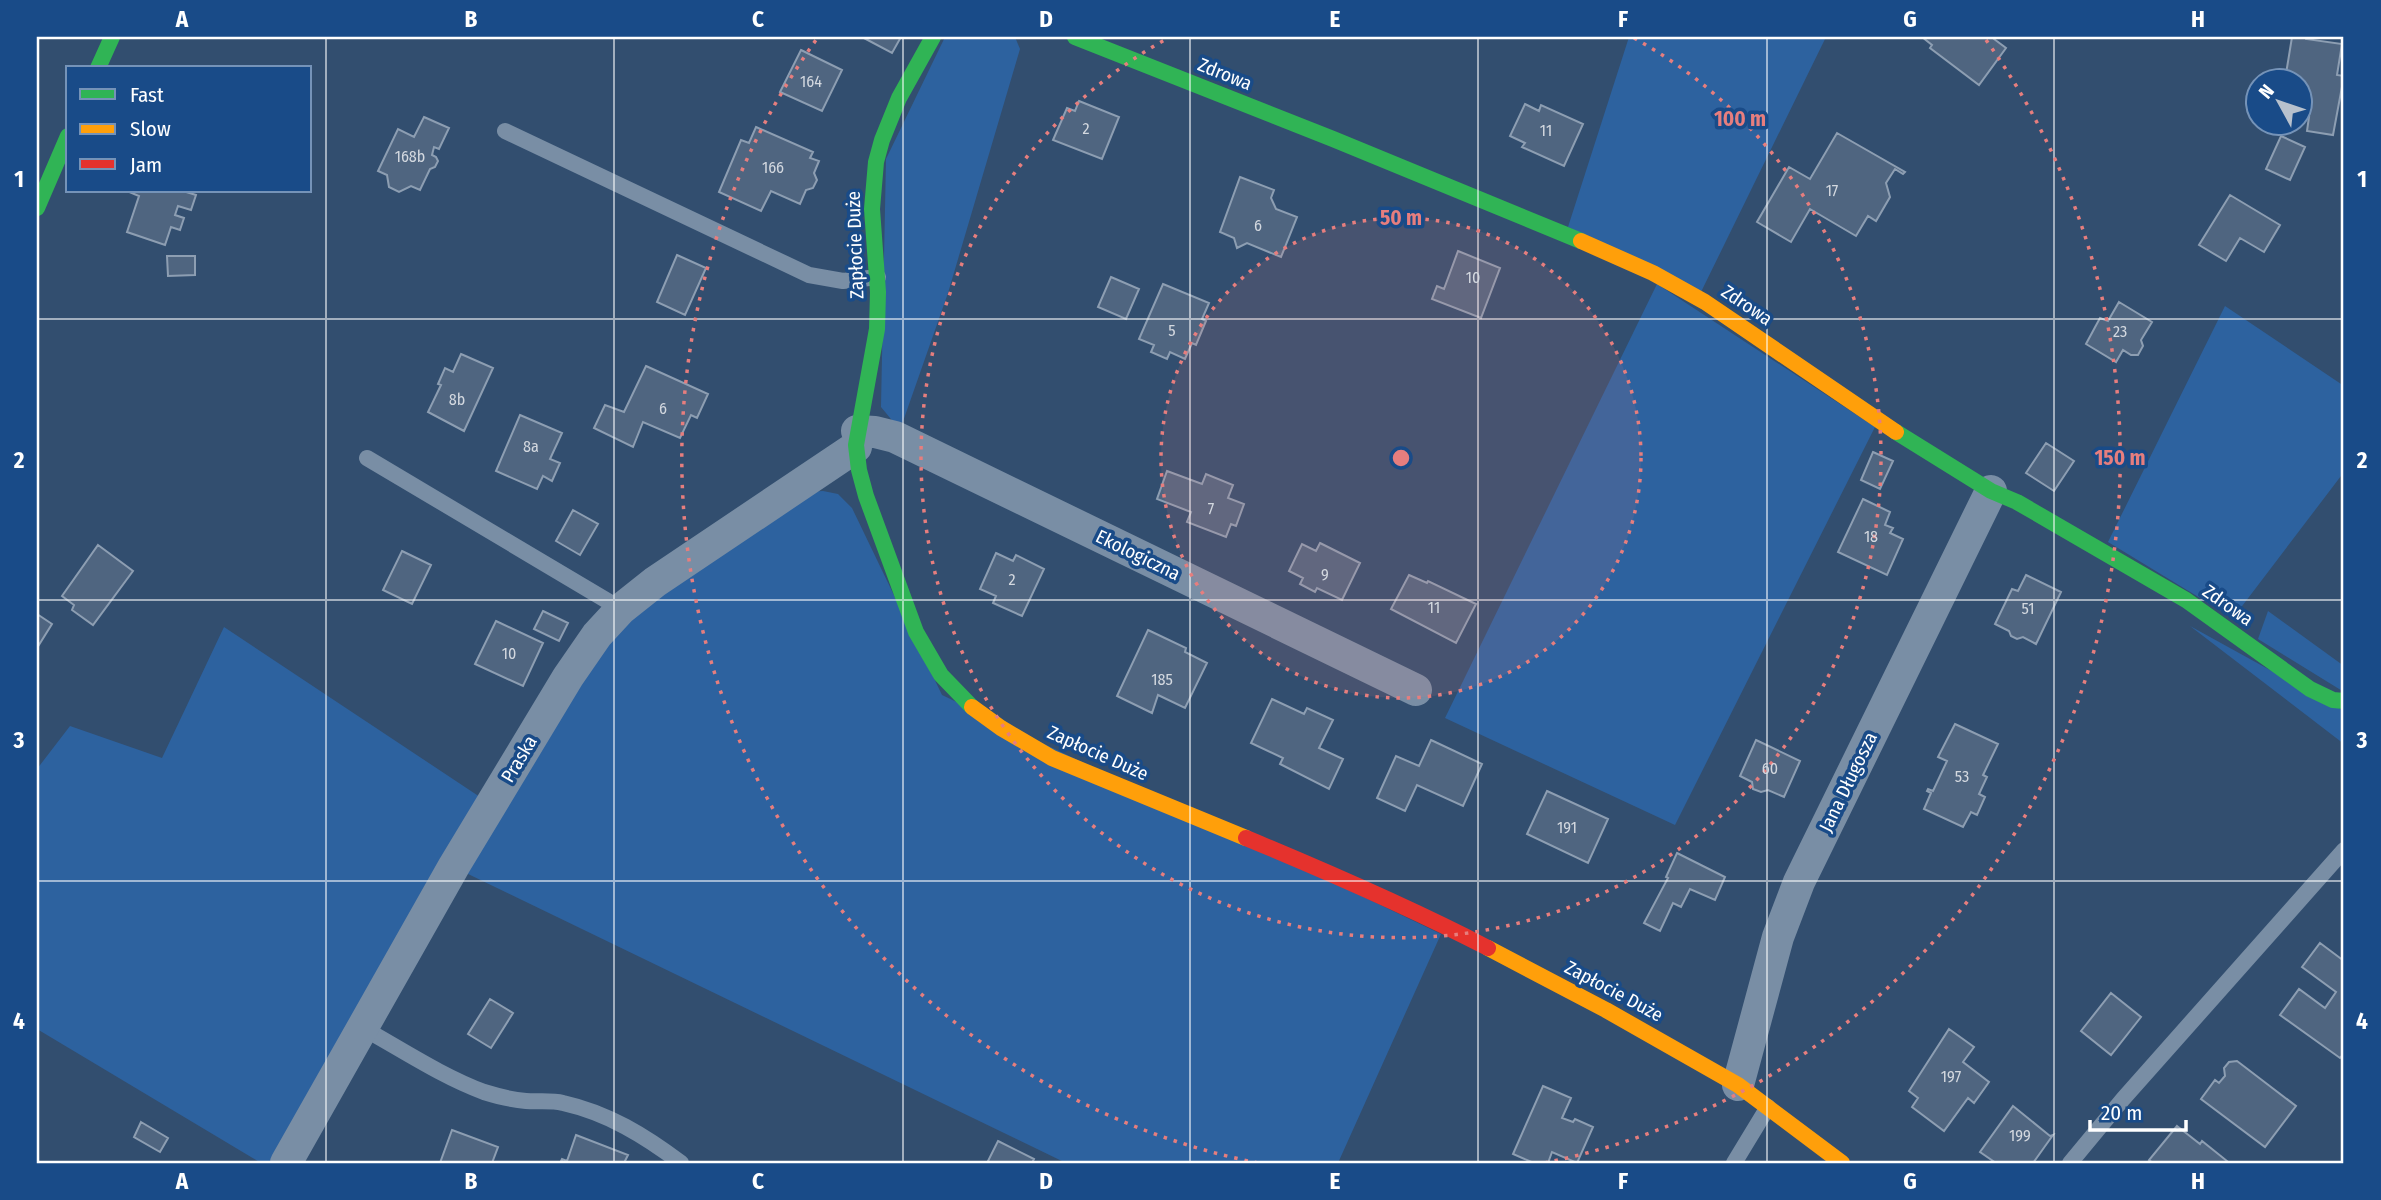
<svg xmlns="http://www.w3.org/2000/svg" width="2381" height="1200" font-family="'Fira Sans Condensed',sans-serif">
	<rect width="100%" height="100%" fill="#324e6f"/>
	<path fill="#2d629f" d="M945,37H1015L1020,49L948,293L900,430L881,407L886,159Z
		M1629,37H1826L1701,292L1568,227Z
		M1657,284L1875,427L1675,825L1445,718Z
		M2225,306L2344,386V472L2233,618L2108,542Z
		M823,491L838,494L852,508L942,695L1441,934L1338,1163H1066L466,873L577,682L632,615L806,492Z
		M2268,611L2344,666V692L2258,639Z
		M2190,626L2344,711V744Z
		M224,627L483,799L348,1023L270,1163H261L37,1029V769L70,726L162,758Z"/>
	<path fill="#4f6580" stroke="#8d9eb2" stroke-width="2" d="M862,37H901L892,53Z
		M1922,37H1995L1994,39L2006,48L1979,85L1930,48L1932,45Z
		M2292,37H2306V39L2342,44L2337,75L2344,76L2333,135L2307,131L2309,117H2305L2307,109L2300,108V80H2285Z
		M801,50L842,70L822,111L780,92Z
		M1079,101L1119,117L1102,159L1053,140L1067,108L1075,111Z
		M1525,104L1539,111L1541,105L1583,124L1564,166L1522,147L1525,143L1510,136Z
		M424,117L449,128L439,149L434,147L432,155L436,157L438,161L435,167L430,169L420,190L411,186L399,192L389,187L387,175L378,171L398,129L414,137Z
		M756,127L813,152L810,158L819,161L814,173L817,180L813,188L806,190L800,204L771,191L761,211L719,192L741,140L749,143Z
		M1837,133L1905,172L1903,174L1895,169L1886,183L1890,197L1876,221L1868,216L1856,236L1810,209L1791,242L1757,222L1789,167L1810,179Z
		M2281,136L2305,147L2290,180L2266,169Z
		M1240,177L1274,190L1271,198L1276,209L1297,217L1281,257L1247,243L1237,248L1234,238L1220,232Z
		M127,191H183L196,195L191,210L178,206L175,215L184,218L180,230L171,227L165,245L127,232L139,196Z
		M2230,195L2280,225L2264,252L2240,238L2226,261L2199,245Z
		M1458,251L1500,268L1481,318L1432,299L1437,286L1444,289Z
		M677,255L706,268L685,315L657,302Z
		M167,256H195V275L168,276Z
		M1111,277L1139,289L1126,319L1098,307Z
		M1163,284L1209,303L1202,319L1206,321L1196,345L1192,343L1185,359L1170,352L1167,359L1151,352L1154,345L1139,339Z
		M2119,302L2152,322L2141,340L2143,346L2138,355H2131L2123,350L2116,362L2086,344L2100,318L2108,321Z
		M461,354L493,368L464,431L428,412L441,385L438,384L445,368L453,372Z
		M646,366L708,394L697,418L691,415L680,438L643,422L633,447L594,428L605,405L624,412Z
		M520,415L562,433L550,459L560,463L552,481L543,476L537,489L496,471Z
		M2046,443L2074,461L2054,491L2026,473Z
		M1873,452L1893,461L1880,489L1861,480Z
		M1167,471L1202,484L1206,474L1233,485L1228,498L1244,504L1236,526L1231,524L1226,537L1187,522L1191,512L1157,499Z
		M1863,499L1890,512L1885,525L1893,528L1890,533L1903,539L1887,575L1838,552Z
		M573,510L598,524L580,555L556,541Z
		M1320,543L1360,563L1342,600L1317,588L1315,592L1300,584L1303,578L1289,571L1302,544L1316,551Z
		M98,545L133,571L93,625L72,610L74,605L62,596Z
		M402,551L431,565L412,604L383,590Z
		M996,553L1013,561L1016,555L1044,569L1022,616L993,603L996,596L980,589Z
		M1409,575L1427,583L1428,581L1476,604L1456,643L1391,609Z
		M2026,575L2061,592L2036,644L2023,637L2017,639L2011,636L2009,631L1995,624L2012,589L2018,591Z
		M543,611L568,623L559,641L534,629Z
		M37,614L52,624L37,648Z
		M496,621L543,643L523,686L475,664Z
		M1148,630L1186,648L1185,652L1207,663L1185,708L1158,695L1152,713L1117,696Z
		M1272,699L1304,714L1307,708L1333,720L1319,748L1343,759L1329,789L1280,764L1283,758L1251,743Z
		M1955,724L1998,744L1983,775L1987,777L1979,794L1985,797L1977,815L1971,812L1963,827L1924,809L1931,793L1927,791L1928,789L1933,791L1947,761L1938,757Z
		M1431,740L1482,764L1463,806L1417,785L1405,811L1377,798L1396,756L1419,766Z
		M1756,740L1800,761L1784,797L1768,790L1761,792L1753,789L1752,782L1740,776Z
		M1547,791L1608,819L1588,863L1527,834Z
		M1677,853L1725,877L1715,900L1690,889L1681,907L1673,903L1660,931L1644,923L1668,878L1666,877Z
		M2320,943L2344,961V1053L2340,1058L2280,1015L2299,989L2325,1008L2336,992L2302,967Z
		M2111,993L2141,1017L2111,1055L2081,1031Z
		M490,999L513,1013L491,1048L468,1034Z
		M1949,1029L1974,1047L1963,1062L1989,1082L1974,1103L1968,1098L1944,1131L1912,1107L1918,1098L1909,1091Z
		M2237,1061L2296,1106L2265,1147L2201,1099L2215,1080L2219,1083L2225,1076L2224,1068L2229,1062Z
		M1543,1086L1571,1098L1562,1118L1573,1122L1575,1119L1593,1127L1577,1163L1552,1152L1548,1163H1534L1513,1154Z
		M2013,1106L2050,1136L2053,1135L2033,1163H1996L1980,1152Z
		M141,1122L168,1138L160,1152L134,1137Z
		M2177,1126L2200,1144L2202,1141L2227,1161L2225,1163H2153L2149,1160Z
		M452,1130L498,1147L492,1163H440Z
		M576,1135L628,1155L624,1163H565L561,1161L562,1159L567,1161Z
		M998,1141L1034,1159L1032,1163H987Z"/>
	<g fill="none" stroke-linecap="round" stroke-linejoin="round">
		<path stroke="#798ea5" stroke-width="16" d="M505,131L809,275L843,281L878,277
			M367,458L621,609
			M361,1027C401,1049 441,1076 484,1092C497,1096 513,1100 526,1101C538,1102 551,1100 563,1103C608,1113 645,1136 681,1163
			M1734,1163L1768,1107
			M2070,1163L2123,1099L2344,850"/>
		<path stroke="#798ea5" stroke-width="32" d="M857,431L875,432L895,437L1416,690
			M1738,1085L1778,937L1799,882L1991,491
			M286,1163L454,866L568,677L597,635L621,609L655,582L856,447"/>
		<path stroke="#30b455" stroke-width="16" d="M933,37L899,98L882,140L876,162L872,209L878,292L877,329L856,445L859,470L866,496L916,632L941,675L972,707
			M1075,37L1333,139L1581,241
			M98,68L112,37
			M37,208L68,136
			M1896,432L1991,491L2017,502L2186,600L2310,689L2333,700L2344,701"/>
		<path stroke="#ff9f0a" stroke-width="16" d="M1581,241L1653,273L1705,302L1896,432
			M972,707L1001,728L1052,758L1246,838
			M1488,948L1606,1010L1738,1085L1842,1163"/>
		<path stroke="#e5322d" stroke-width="16" d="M1246,838C1328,872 1409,907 1488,948"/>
	</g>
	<path fill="none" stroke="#fff" stroke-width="2" stroke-opacity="0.55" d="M326,37V1163M614,37V1163M903,37V1163M1190,37V1163M1478,37V1163M1767,37V1163M2054,37V1163M37,319H2344M37,600H2344M37,881H2344"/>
	<circle cx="1401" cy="458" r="240" fill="#e67e7e" fill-opacity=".12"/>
	<g fill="none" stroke="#e67e7e" stroke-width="3.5" stroke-dasharray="3.5 7">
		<circle cx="1401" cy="458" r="240"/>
		<path d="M1634 38A480 480 0 1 1 1168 38"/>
		<path d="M1258 1163A719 719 0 0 1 816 40M1986 40A719 719 0 0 1 1544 1163"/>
	</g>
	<g text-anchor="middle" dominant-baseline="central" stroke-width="7" stroke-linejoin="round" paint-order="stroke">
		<g font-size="16" fill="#d3d8df">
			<text x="811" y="81">164</text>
			<text x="1086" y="128">2</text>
			<text x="1546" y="130">11</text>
			<text x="410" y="156">168b</text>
			<text x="773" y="167">166</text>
			<text x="1832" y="190">17</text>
			<text x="1258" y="225">6</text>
			<text x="1473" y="277">10</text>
			<text x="1172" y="330">5</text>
			<text x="2120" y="331">23</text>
			<text x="457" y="399">8b</text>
			<text x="663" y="408">6</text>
			<text x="531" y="446">8a</text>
			<text x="1211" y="508">7</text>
			<text x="1871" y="536">18</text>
			<text x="1325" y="574">9</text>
			<text x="1012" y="579">2</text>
			<text x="1434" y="607">11</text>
			<text x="2028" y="608">51</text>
			<text x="509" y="653">10</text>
			<text x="1162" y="679">185</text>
			<text x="1770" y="768">60</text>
			<text x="1962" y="776">53</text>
			<text x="1567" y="827">191</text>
			<text x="1951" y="1076">197</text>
			<text x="2020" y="1135">199</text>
		</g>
		<g font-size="19" fill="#fff" stroke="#194b88">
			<text transform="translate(1225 74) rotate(22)">Zdrowa</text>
			<text transform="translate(855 245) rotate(-92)">Zapłocie Duże</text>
			<text transform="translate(1747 305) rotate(34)">Zdrowa</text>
			<text transform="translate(1138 555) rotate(26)">Ekologiczna</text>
			<text transform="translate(2228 605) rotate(35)">Zdrowa</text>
			<text transform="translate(1098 753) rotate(24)">Zapłocie Duże</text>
			<text transform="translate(519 759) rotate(-59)">Praska</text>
			<text transform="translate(1848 782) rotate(-64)">Jana Długosza</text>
			<text transform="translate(1614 991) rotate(28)">Zapłocie Duże</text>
		</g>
	</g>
	<circle cx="1401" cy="458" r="10" fill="#e67e7e" stroke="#194b88" stroke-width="3.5"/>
	<g font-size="21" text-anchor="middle" font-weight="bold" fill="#e67e7e" stroke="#194b88" stroke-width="7" stroke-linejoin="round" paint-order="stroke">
		<text x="1740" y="126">100 m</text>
		<text x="1401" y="225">50 m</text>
		<text x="2120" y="465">150 m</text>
	</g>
	<rect width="2381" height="1200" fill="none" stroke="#194b88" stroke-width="77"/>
	<rect x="66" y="66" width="245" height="126" fill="#194b88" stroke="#7593b8" stroke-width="2"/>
	<rect x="80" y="89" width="35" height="10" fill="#30b455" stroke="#7593b8" stroke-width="2"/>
	<text x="130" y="102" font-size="21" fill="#ffffff">Fast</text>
	<rect x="80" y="124" width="35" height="10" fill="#ff9f0a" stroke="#7593b8" stroke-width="2"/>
	<text x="130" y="136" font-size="21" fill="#ffffff">Slow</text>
	<rect x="80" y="159" width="35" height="10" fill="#e5322d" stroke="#7593b8" stroke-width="2"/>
	<text x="130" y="172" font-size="21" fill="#ffffff">Jam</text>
	<g transform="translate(2279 102) rotate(310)"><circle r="33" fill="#194b88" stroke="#7593b8" stroke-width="2"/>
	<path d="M0-5L12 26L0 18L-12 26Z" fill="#b7c1cd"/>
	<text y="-10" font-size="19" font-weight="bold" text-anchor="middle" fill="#ffffff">N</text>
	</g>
	<path d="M2090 1120v10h96v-10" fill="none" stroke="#ffffff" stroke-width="3.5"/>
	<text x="2101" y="1120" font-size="21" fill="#ffffff" stroke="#194b88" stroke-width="5" paint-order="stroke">20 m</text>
	<rect x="38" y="38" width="2304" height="1124" fill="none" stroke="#fff" stroke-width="2.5"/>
	<g font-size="23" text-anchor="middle" font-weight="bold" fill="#fff">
		<text x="182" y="27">A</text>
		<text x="471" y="27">B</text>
		<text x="758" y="27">C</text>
		<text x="1046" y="27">D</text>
		<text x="1335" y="27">E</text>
		<text x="1623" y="27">F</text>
		<text x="1910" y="27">G</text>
		<text x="2198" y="27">H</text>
		<text x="19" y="187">1</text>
		<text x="2362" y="187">1</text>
		<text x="19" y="468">2</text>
		<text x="2362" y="468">2</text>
		<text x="19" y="748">3</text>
		<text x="2362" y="748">3</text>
		<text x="19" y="1029">4</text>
		<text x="2362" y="1029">4</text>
		<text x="182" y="1189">A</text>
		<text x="471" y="1189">B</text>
		<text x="758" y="1189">C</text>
		<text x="1046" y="1189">D</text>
		<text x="1335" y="1189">E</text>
		<text x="1623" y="1189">F</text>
		<text x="1910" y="1189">G</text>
		<text x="2198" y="1189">H</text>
	</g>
</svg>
